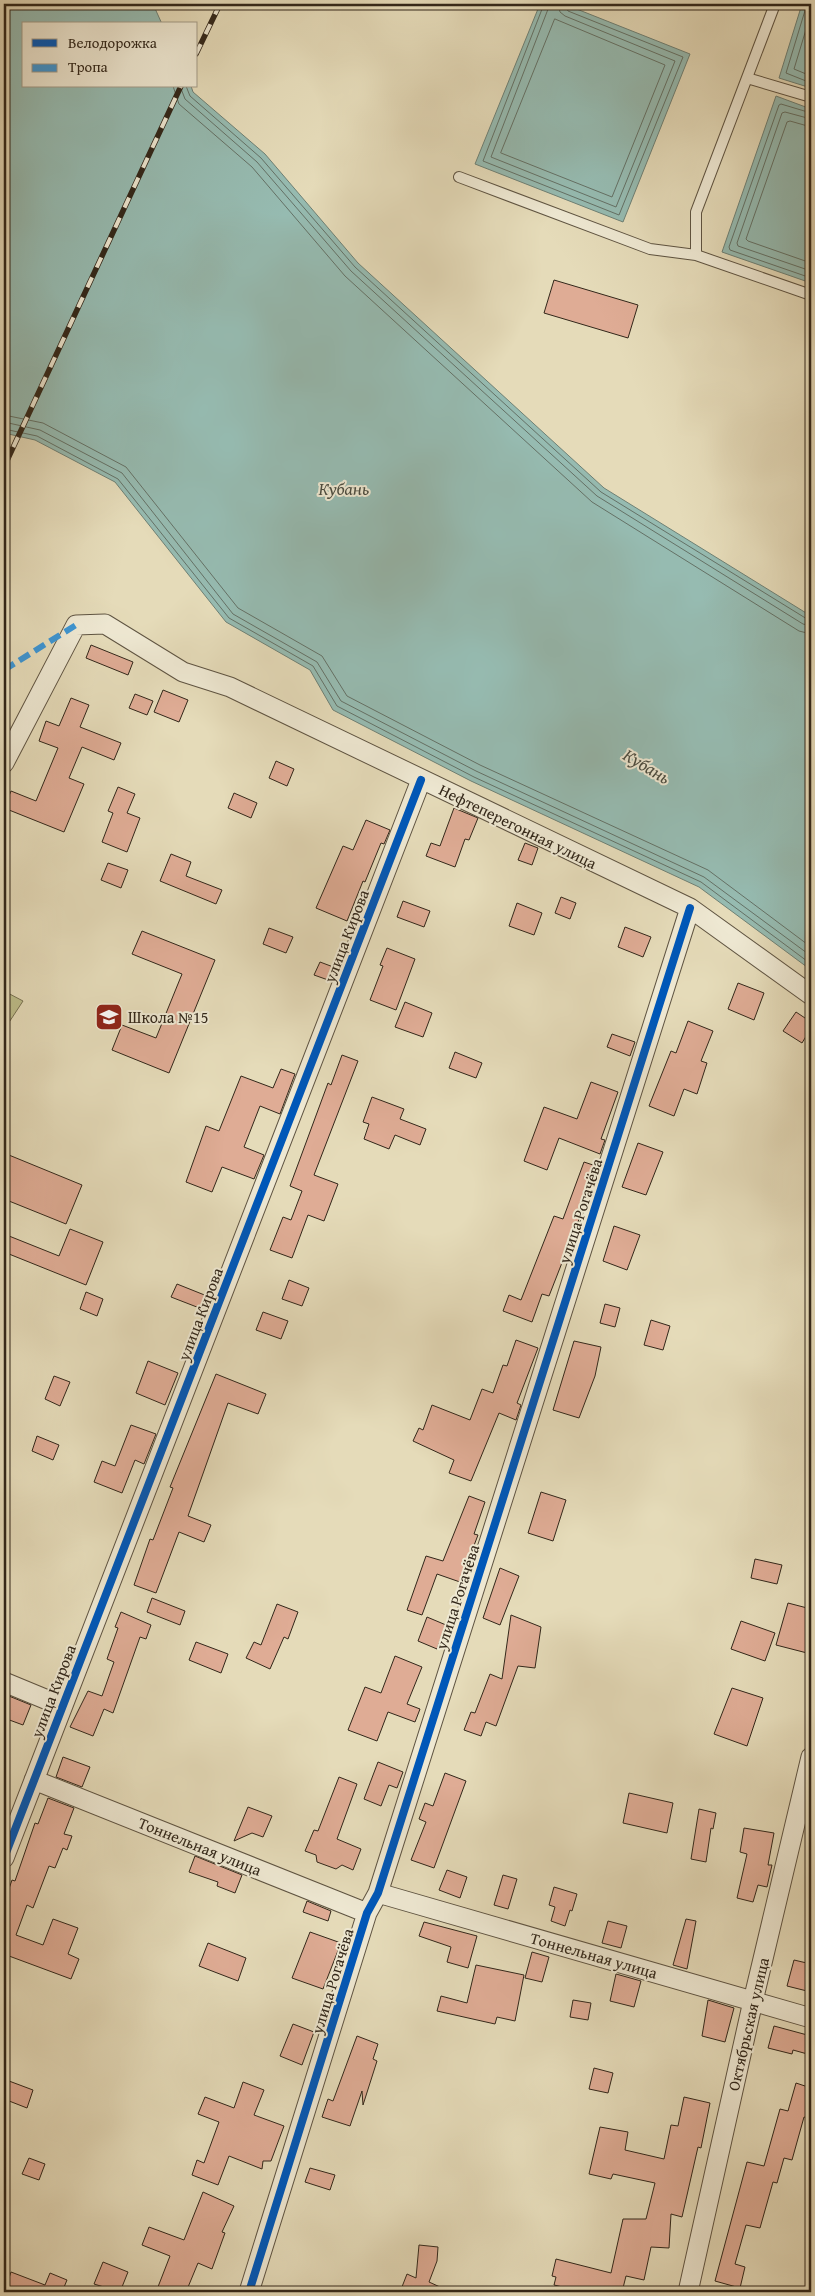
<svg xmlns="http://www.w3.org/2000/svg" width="815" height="2296" font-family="'Gentium Book Plus',serif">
	<rect width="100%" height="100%" fill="#e5dbb9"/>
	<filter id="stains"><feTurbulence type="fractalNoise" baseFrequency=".004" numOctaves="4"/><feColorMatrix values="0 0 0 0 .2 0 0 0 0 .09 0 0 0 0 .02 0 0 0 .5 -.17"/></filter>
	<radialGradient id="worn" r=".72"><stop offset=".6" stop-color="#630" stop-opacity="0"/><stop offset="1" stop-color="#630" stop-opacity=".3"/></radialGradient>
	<path fill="#bdbd8a" stroke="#787252" d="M4,991L23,1001L4,1030Z"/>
	<path fill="#96bbb1" stroke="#6e8075" d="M4,4H153L162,24H24V86H191L193,92L265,154L358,263L604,488L811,616V970L699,887L471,781L333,710L310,670L226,622L115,482L35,440L4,433Z
		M540,4H564L690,54L623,222L475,164Z
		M802,4H811V88L779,78Z
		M776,96L811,109V283L722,252Z"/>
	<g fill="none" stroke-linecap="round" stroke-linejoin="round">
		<path stroke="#647166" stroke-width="1" d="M544,4L483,161L619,215L683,57L568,11L564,4
			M550,4L491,157L616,207L675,61L565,16L560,12L558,4
			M807,4L786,73L811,83
			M811,13L794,69L811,76
			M555,19L665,65L612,197L501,153Z
			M173,86L179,104L252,167L345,276L592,502L799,631L811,634
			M180,86L185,99L257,162L351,271L597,496L803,624L811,626
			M186,86L190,96L261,158L355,267L601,492L807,619L811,620
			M811,113L781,104L779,105L729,247L730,250L811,278
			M811,119L785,112L782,113L737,243L738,246L811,271
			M811,127L790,121L787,122L746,239L748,241L811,263
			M4,415L43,423L126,467L238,608L322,656L347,696L480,765L708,870L811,947
			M4,422L40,430L122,473L233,614L317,662L341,701L476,771L704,877L811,956
			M4,429L37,436L118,479L229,618L313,666L337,706L474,777L701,882L811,964"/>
	</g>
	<path fill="#dfac95" stroke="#32271a" d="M554,280L638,305L628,338L544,313Z
		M91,645L133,662L128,675L86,658Z
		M163,690L188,700L179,722L154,712Z
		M135,694L153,701L147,715L129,708Z
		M71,698L89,705L80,727L121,743L114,760L82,747L69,778L84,784L64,832L4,808L11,791L36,801L58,748L39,741L46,721L59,726Z
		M276,761L294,769L287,786L269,778Z
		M118,787L135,794L127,813L140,818L127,852L102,842L113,813L108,811Z
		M234,793L257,803L251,818L228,808Z
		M454,808L478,818L469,840L465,839L455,867L426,856L431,843L440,846Z
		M366,820L390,830L384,844L381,843L365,882L363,881L347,921L316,908L343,846L353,850Z
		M525,843L538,848L532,865L518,860Z
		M171,854L191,862L186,876L222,890L216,904L160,881Z
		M108,863L128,870L121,888L101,880Z
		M561,897L576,903L570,919L555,913Z
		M403,901L430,911L424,927L397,917Z
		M517,903L542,913L534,935L509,926Z
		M625,927L651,937L643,957L618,947Z
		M269,928L293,937L286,953L263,944Z
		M142,931L215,960L169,1073L112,1050L122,1025L156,1038L182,974L132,954Z
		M387,948L415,959L396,1010L370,1000L383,966L380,965Z
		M320,962L336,968L331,981L314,975Z
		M738,983L764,993L754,1020L728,1009Z
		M405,1002L432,1013L423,1037L395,1027Z
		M796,1012L811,1022V1028L802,1043L783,1031Z
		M688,1021L713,1031L701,1061L707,1063L697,1094L684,1089L674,1116L649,1106L671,1051L676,1053Z
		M612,1034L635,1042L630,1056L607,1047Z
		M455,1052L482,1063L476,1078L449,1068Z
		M342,1055L358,1061L314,1175L338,1184L324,1221L308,1215L292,1258L270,1250L283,1217L291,1220L302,1191L290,1186L328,1083L331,1085Z
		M281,1069L295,1074L280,1114L260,1106L244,1147L264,1155L254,1179L222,1167L212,1192L186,1182L206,1126L219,1131L241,1076L273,1088Z
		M591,1082L618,1092L601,1139L605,1140L600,1154L559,1138L547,1170L524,1161L544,1107L577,1119Z
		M372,1097L404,1109L400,1119L426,1129L420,1145L395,1135L389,1149L364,1139L369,1124L363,1122Z
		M638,1143L663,1152L646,1195L622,1187Z
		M4,1153L82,1185L66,1224L4,1199Z
		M584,1162L596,1166L583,1209L549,1296L542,1294L532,1322L503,1311L509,1295L521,1300L554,1216L563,1219Z
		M614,1226L640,1235L627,1270L603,1261Z
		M70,1229L103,1242L86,1285L4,1252V1234L59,1256Z
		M289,1280L309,1288L302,1306L282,1299Z
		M177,1284L207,1296L202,1309L171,1297Z
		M86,1292L103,1299L97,1316L80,1309Z
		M605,1304L620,1308L615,1327L600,1323Z
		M263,1312L288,1321L281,1339L256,1330Z
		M651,1320L670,1326L663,1350L644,1345Z
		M516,1340L538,1348L517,1403L521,1405L516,1420L499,1413L471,1481L449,1473L454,1460L413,1441L419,1428L423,1430L432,1405L470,1420L482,1389L493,1393L503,1365L507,1366Z
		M574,1341L601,1347L595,1376L579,1418L553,1410Z
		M148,1361L178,1373L165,1405L136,1393Z
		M216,1374L266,1394L258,1414L228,1403L188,1516L211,1525L204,1542L179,1532L156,1593L134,1585L150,1539L153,1540L173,1488L170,1487Z
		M54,1376L70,1382L60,1406L45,1399Z
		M131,1425L156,1434L144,1464L135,1460L122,1493L94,1482L102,1461L115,1466Z
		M37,1436L59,1445L53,1460L32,1451Z
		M541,1492L566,1500L553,1541L528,1533Z
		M469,1496L485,1502L474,1534L478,1535L460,1582L437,1574L422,1615L407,1610L426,1556L443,1561Z
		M755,1559L782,1565L777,1584L751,1578Z
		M500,1568L519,1576L500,1625L483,1618Z
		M152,1598L185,1611L180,1625L147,1612Z
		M788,1603L811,1609V1654L776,1645Z
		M277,1604L298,1612L288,1639L284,1637L270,1669L246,1658L254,1642L261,1645Z
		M121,1612L151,1625L146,1639L140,1637L113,1713L104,1709L93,1736L70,1727L88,1691L102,1696L114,1662L107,1659L118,1628L115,1627Z
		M511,1615L541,1627L535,1668L518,1666L496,1726L486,1722L481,1736L464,1730L471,1712L475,1713L490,1674L502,1679Z
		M427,1617L446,1625L437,1649L418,1641Z
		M741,1621L775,1633L765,1661L731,1649Z
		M196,1642L228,1654L221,1673L189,1660Z
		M395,1656L422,1667L407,1704L420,1709L415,1722L388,1712L377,1741L348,1730L365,1687L381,1693Z
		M732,1688L763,1698L747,1746L714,1734Z
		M4,1694L31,1705L23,1725L4,1718Z
		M63,1757L90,1767L82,1787L56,1777Z
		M378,1762L403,1772L397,1788L389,1785L381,1806L364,1799Z
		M445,1773L466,1781L434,1868L411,1860L426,1822L419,1819L425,1803L433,1806Z
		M339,1777L357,1784L337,1839L361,1849L353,1870L342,1865L336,1869L317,1862L316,1855L305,1851L314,1830L318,1831Z
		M629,1793L673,1803L667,1833L623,1823Z
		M48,1798L74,1808L64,1834L72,1836L67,1850L63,1848L55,1868L49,1866L33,1908L27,1905L16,1935L43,1945L53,1919L78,1928L68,1954L79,1959L71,1979L9,1956L6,1965H4V1903L12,1880L15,1881L35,1823L38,1824Z
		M248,1807L272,1816L263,1837L252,1833L234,1841Z
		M699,1809L716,1813L713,1829L711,1828L706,1862L691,1859Z
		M744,1828L774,1833L768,1865H772L767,1887L758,1885L753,1902L737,1898L747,1854L740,1852Z
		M195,1856L242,1875L235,1893L217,1886L218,1882L189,1872Z
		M447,1870L467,1877L460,1898L439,1890Z
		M503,1875L517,1879L508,1909L494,1905Z
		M554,1887L577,1894L572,1911L570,1910L565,1926L551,1921L555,1907L549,1905Z
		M307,1901L331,1911L328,1921L303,1912Z
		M686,1919L696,1921L687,1969L673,1965Z
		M608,1921L627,1926L621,1948L602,1943Z
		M424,1922L477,1936L468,1968L447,1962L451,1947L419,1936Z
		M310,1932L341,1943L323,1989L292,1978Z
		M208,1943L246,1958L238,1981L199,1966Z
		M532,1952L549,1957L542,1982L525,1978Z
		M794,1960L811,1964V1992L787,1986Z
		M476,1965L524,1975L515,2021L497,2017L495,2024L437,2011L441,1996L467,2003Z
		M616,1974L641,1981L634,2007L610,2001Z
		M573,2000L591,2003L588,2020L570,2017Z
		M708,2000L734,2008L725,2042L702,2036Z
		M293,2024L314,2032L302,2065L280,2056Z
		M774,2026L811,2036V2055L793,2050L792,2054L768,2048Z
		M357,2036L378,2044L373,2059L377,2061L363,2105L362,2091L350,2126L322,2117L328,2099L333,2101Z
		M594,2068L613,2073L608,2093L589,2089Z
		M9,2081L33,2090L27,2108L4,2099Z
		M243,2082L264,2090L254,2115L284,2126L271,2161H263L262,2169L229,2156L218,2185L192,2175L197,2160L204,2163L219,2122L198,2114L205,2097L234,2108Z
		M796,2083L811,2088V2119L804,2117L792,2160L784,2158L777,2183L773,2182L760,2228L746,2225L735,2264L745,2267L740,2288L715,2281L747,2162L764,2166L780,2109L788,2111Z
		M684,2097L710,2103L701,2148L698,2147L682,2217L671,2214L669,2248L651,2247L644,2280L626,2276L622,2292H584L554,2285L556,2277L552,2276L556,2259L611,2273L623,2219H646L655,2183L613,2174L611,2179L589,2174L600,2127L628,2132L625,2150L664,2159L671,2125L678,2126Z
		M29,2158L45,2164L39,2180L22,2174Z
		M310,2168L335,2175L330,2190L305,2182Z
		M203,2192L234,2206L222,2232L225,2233L212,2269L198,2263L186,2292H156L170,2256L142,2245L149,2227L184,2240Z
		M419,2245L438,2247L437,2261L429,2282L451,2292H400L407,2274L416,2278Z
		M103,2262L128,2272L120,2292L94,2284Z
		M11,2272L45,2285L50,2273L67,2280L62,2292H4Z"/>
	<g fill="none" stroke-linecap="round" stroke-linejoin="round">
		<g stroke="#5f5442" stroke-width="12">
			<path id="lane" d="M747,78L811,97
				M459,177L650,249L696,255L811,295
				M696,255V212L775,4"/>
		</g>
		<g stroke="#5f5442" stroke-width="21">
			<path id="street" d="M4,763L76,625L105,624L183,672L230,687L690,908L811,995
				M4,1682L62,1706
				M34,1780L367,1913
				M4,1858L421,780
				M378,1893L811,2018
				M249,2292L367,1913L378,1893L690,908
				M688,2292L753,2001L811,1757"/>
		</g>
		<use href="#lane" stroke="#eee8d2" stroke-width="10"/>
		<use href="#street" stroke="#eee8d2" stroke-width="19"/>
		<g stroke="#32271a" stroke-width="5.5">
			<path id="rail" d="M196,54L220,4
				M4,467L181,86"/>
		</g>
		<use href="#rail" stroke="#eee8d2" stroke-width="4" stroke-dasharray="11" stroke-linecap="butt"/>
		<path stroke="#3d96d4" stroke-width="6" stroke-dasharray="12 6" stroke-linecap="butt" d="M4,670L76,625"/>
		<g stroke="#eee8d2" stroke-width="11">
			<path id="cycleway" d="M4,1858L421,780
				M249,2292L367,1913L378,1893L690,908"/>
		</g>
		<use href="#cycleway" stroke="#0057b8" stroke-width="8"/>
	</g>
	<defs>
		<g id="school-square" transform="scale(1.4375)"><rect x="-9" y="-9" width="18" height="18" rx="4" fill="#8f2418" stroke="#eee8d2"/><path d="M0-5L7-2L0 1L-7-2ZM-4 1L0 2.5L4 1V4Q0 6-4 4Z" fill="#fff"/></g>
	</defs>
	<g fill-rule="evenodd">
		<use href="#school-square" x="109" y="1017"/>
	</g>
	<g text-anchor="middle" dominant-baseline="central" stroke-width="4" stroke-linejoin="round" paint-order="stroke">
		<g font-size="16" fill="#32271a" stroke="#eee8d2">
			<text transform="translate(518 826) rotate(26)">Нефтеперегонная улица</text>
			<text transform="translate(346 936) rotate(-69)">улица Кирова</text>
			<text transform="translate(580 1211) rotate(-72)">улица Рогачёва</text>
			<text transform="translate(200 1314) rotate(-69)">улица Кирова</text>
			<text transform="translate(457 1597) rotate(-72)">улица Рогачёва</text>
			<text transform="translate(53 1691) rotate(-69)">улица Кирова</text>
			<text transform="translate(200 1846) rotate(22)">Тоннельная улица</text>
			<text transform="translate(594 1955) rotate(16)">Тоннельная улица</text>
			<text transform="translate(332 1981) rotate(-73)">улица Рогачёва</text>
			<text transform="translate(748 2024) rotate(-77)">Октябрьская улица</text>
		</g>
		<g font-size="16" fill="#32271a" stroke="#eee8d2" text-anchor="start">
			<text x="128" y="1017">Школа №15</text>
		</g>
		<g font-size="18" font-style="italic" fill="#4b4c40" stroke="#eee8d2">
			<text x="344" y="488">Кубань</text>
			<text transform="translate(647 766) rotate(31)">Кубань</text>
		</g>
	</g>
	<rect width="815" height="2296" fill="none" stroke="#e5dbb9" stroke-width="20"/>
	<rect x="5" y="5" width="805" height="2286" fill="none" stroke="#32271a" stroke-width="2.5"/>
	<rect x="10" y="10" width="795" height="2276" fill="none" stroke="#32271a"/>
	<rect x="22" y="22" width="175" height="65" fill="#eee8d2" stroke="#a39b88"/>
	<rect x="32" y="39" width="25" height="8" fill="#0057b8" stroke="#a39b88"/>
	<text x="68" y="48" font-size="15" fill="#32271a">Велодорожка</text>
	<rect x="32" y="64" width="25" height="8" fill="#3d96d4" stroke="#a39b88"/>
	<text x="68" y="72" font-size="15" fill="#32271a">Тропа</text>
	<rect width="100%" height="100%" filter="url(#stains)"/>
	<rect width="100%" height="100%" fill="url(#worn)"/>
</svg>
